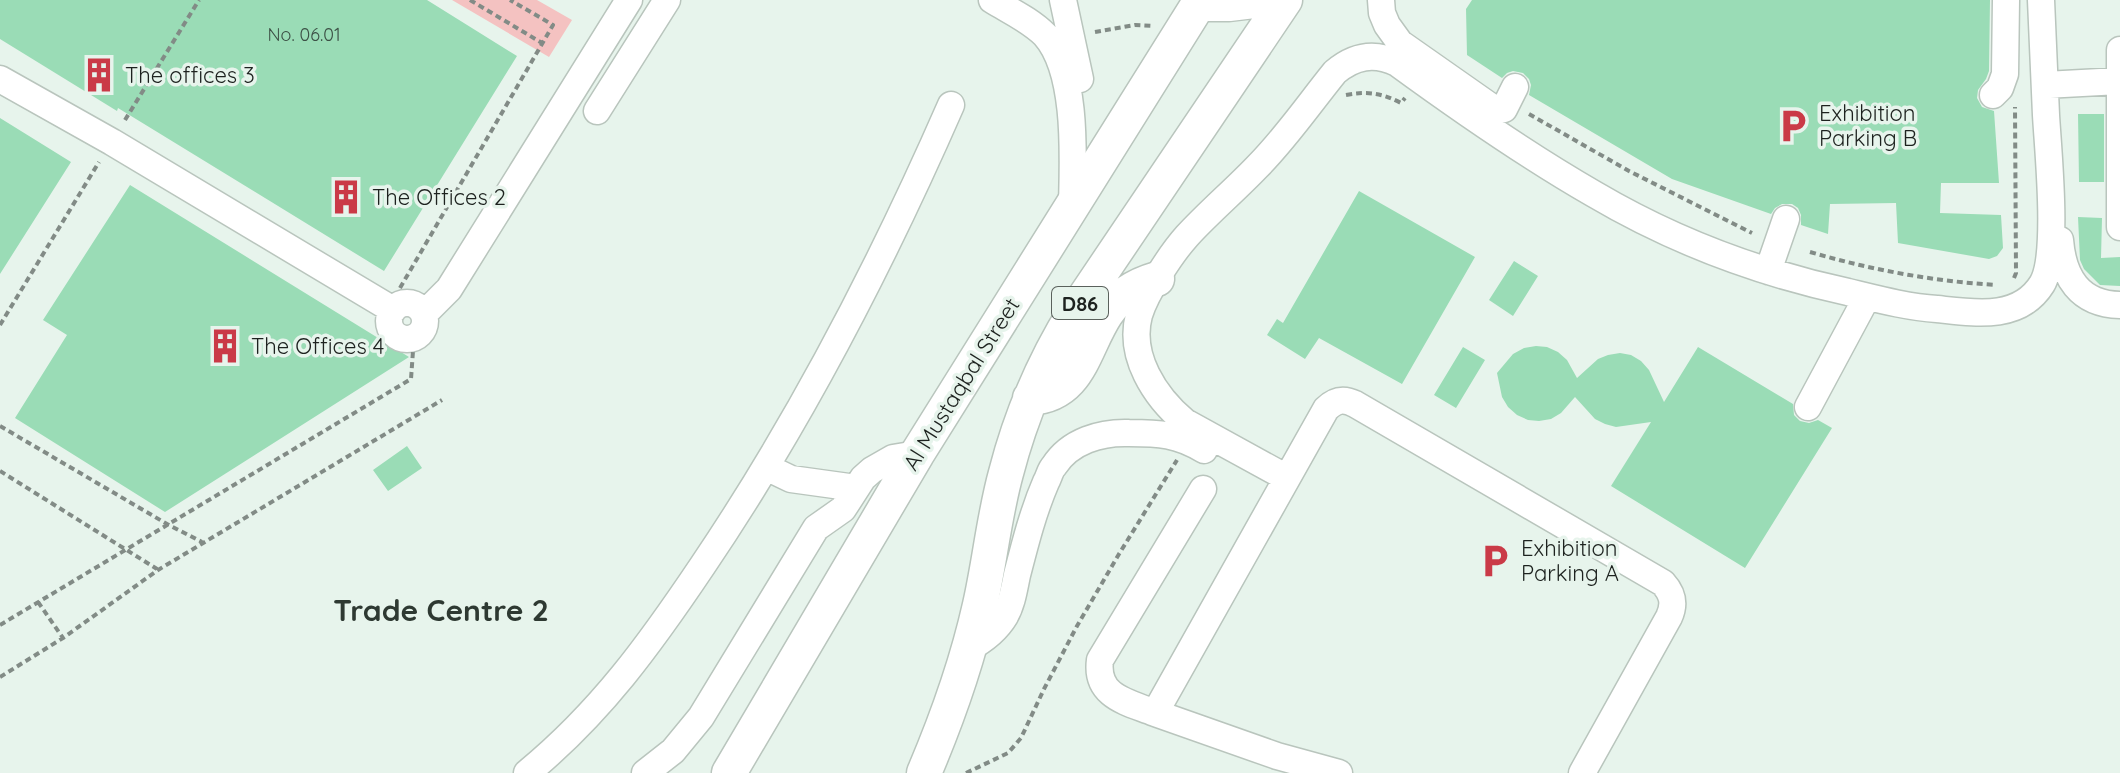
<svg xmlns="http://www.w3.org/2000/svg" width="2120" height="773" font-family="Quicksand,sans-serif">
	<rect width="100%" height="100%" fill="#e7f4ec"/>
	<path fill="#f4c2c1" d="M452,0H537L572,20L549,57Z"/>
	<path fill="#9adcb6" d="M0,0H427L517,56L384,271L118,108L117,111L0,39Z
		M1472,0H1990L1989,71L1986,79L1978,90L1977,98L1982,107L1994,111L1999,183H1941L1940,213L2001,215L2003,248L1997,256L1989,259L1898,243L1896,203L1830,204L1828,234L1801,225V215L1798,208L1792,204H1782L1775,208L1771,214L1672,179L1529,95L1531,85L1529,79L1523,73L1513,71L1507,73L1502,78L1467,55L1466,9Z
		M2078,114H2104V182H2079Z
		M0,118L71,162L0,274Z
		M130,185L409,357L165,512L15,418L67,335L43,320Z
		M1359,191L1475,257L1402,384L1319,338L1305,359L1267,335L1277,319L1283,323Z
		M2078,217L2102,218L2101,258L2120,257V286L2100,285L2084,269L2080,260Z
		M1514,261L1538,276L1513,316L1489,300Z
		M1536,346L1547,347L1558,352L1567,360L1577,378L1598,359L1608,355L1620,353L1631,355L1641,361L1649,370L1664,402L1698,347L1793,404L1794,415L1800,421L1809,423L1818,420L1832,428L1745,568L1611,486L1651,422L1616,427L1605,424L1595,419L1575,397L1561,413L1551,419L1539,421L1528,420L1517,415L1508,407L1502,397L1497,373L1513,354L1524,348Z
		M1463,347L1485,360L1456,408L1434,395Z
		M407,446L422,468L388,491L373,470Z"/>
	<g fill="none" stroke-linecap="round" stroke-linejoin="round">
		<g stroke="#b9c5bd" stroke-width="29">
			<path id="minor" d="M992,0C1010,11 1030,20 1045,35C1078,72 1073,159 1072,206
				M1063,0L1080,79
				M1381,0L1382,13L1387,25L1400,43L1497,111L1504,109L1515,87
				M2120,50V227
				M0,79L112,142L393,310
				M2045,85L2119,81
				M1993,95L2000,88L2005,74L2006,0
				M597,111L667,0
				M2060,240C2063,277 2079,304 2120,305
				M1768,271L1786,219
				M389 321a18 18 0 1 1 36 0a18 18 0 1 1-36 0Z
				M424,314L449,289L629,0
				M1808,407L1867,297
				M766,467L791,479L856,488
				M1287,478L1185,422C1155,397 1128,356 1139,315C1146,292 1171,254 1187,236C1209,212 1234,191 1257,167C1286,138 1309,104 1335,72C1354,56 1374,52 1397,63C1460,109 1526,155 1594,194C1672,240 1760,273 1848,292C1877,299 1907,307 1937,309C1974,313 2019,321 2042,284C2059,256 2048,151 2046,115C2044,77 2043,38 2041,0
				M969,648C984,640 996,631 1005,616C1012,604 1014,589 1017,575C1025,544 1033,512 1046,482C1049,477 1050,470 1054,466C1070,441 1101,432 1129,433C1159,433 1178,434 1204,450
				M1155,713C1128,702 1095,697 1100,660L1203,489
				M527,773C601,712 650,644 703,565C801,420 881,265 951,105
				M645,773L673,751L701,717L816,528L843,509L863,478L872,470L893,458L917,454
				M1339,773L1277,756L1155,713L1326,409C1335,400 1343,398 1355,404L1663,583C1673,594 1675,604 1669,617L1582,773"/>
		</g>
		<g stroke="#b9c5bd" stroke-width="37">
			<path id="major" d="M1198,4H1229L1262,0
				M1030,398C1080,395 1083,349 1106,314C1118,296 1136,285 1157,279
				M729,773L917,454L1201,0
				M924,773C947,719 967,663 980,605C990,561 994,516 1006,473C1021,415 1044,361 1076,310L1285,0"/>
		</g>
		<path stroke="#828b86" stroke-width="4" stroke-dasharray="6 4" stroke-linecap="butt" d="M470,0L542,43
			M1095,32L1135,25L1154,26
			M1346,95C1367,91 1382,93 1401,103L1405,98
			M1529,114L1629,171L1752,233
			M125,120L199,0
			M1810,252C1872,270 1932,281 1996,285
			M2014,278L2016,273L2015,107
			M400,288L553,25L510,0
			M0,325L99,162
			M0,426L167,524L202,542
			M0,471L157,569
			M38,602L63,638
			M0,625L411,379L414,337
			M0,677L63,638L158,570L442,400
			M966,773L1008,753L1021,738L1044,689L1077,626L1119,554L1177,460"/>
		<use href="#minor" stroke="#fff" stroke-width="26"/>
		<use href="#major" stroke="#fff" stroke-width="34"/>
	</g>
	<defs>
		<g id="building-bare" transform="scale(2.76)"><path d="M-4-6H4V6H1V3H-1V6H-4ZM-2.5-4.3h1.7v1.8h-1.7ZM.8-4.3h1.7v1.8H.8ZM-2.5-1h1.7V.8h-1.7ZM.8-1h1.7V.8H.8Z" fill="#ca3a47" stroke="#e7f4ec" stroke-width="2.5" paint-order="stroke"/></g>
		<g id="parking-bare" transform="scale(2.76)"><path d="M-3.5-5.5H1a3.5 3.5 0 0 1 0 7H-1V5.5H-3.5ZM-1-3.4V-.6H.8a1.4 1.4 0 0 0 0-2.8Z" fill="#ca3a47" stroke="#e7f4ec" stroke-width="2.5" paint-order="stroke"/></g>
	</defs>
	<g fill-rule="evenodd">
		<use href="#building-bare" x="99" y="75"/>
		<use href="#parking-bare" x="1793" y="126"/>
		<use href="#building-bare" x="346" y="197"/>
		<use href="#building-bare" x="225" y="346"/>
		<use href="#parking-bare" x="1495" y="561"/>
	</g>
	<g text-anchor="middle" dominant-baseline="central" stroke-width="7" stroke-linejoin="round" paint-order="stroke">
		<g font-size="18" fill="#3c5045">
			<text x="304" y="34">No. 06.01</text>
		</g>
		<rect fill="#e7f4ec" stroke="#5a615c" stroke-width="2" x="1052" y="287" width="56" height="32" rx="6"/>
		<g font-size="20" font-weight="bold" fill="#1d221f">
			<text x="1080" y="303">D86</text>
		</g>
		<g font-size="22" fill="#1d221f" stroke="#e7f4ec" text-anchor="start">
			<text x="125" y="75">The offices 3</text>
			<text x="1819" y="113">Exhibition<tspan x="1819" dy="25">Parking B</tspan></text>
			<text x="372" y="197">The Offices 2</text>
			<text x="251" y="346">The Offices 4</text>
			<text x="1521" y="548">Exhibition<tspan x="1521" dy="25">Parking A</tspan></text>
		</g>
		<g font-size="22" fill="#1d221f" stroke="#e7f4ec">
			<text transform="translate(961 384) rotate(-58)">Al Mustaqbal Street</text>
		</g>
		<g font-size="30" font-weight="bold" fill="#2e3932" stroke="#e7f4ec">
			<text x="441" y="610">Trade Centre 2</text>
		</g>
	</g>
</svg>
